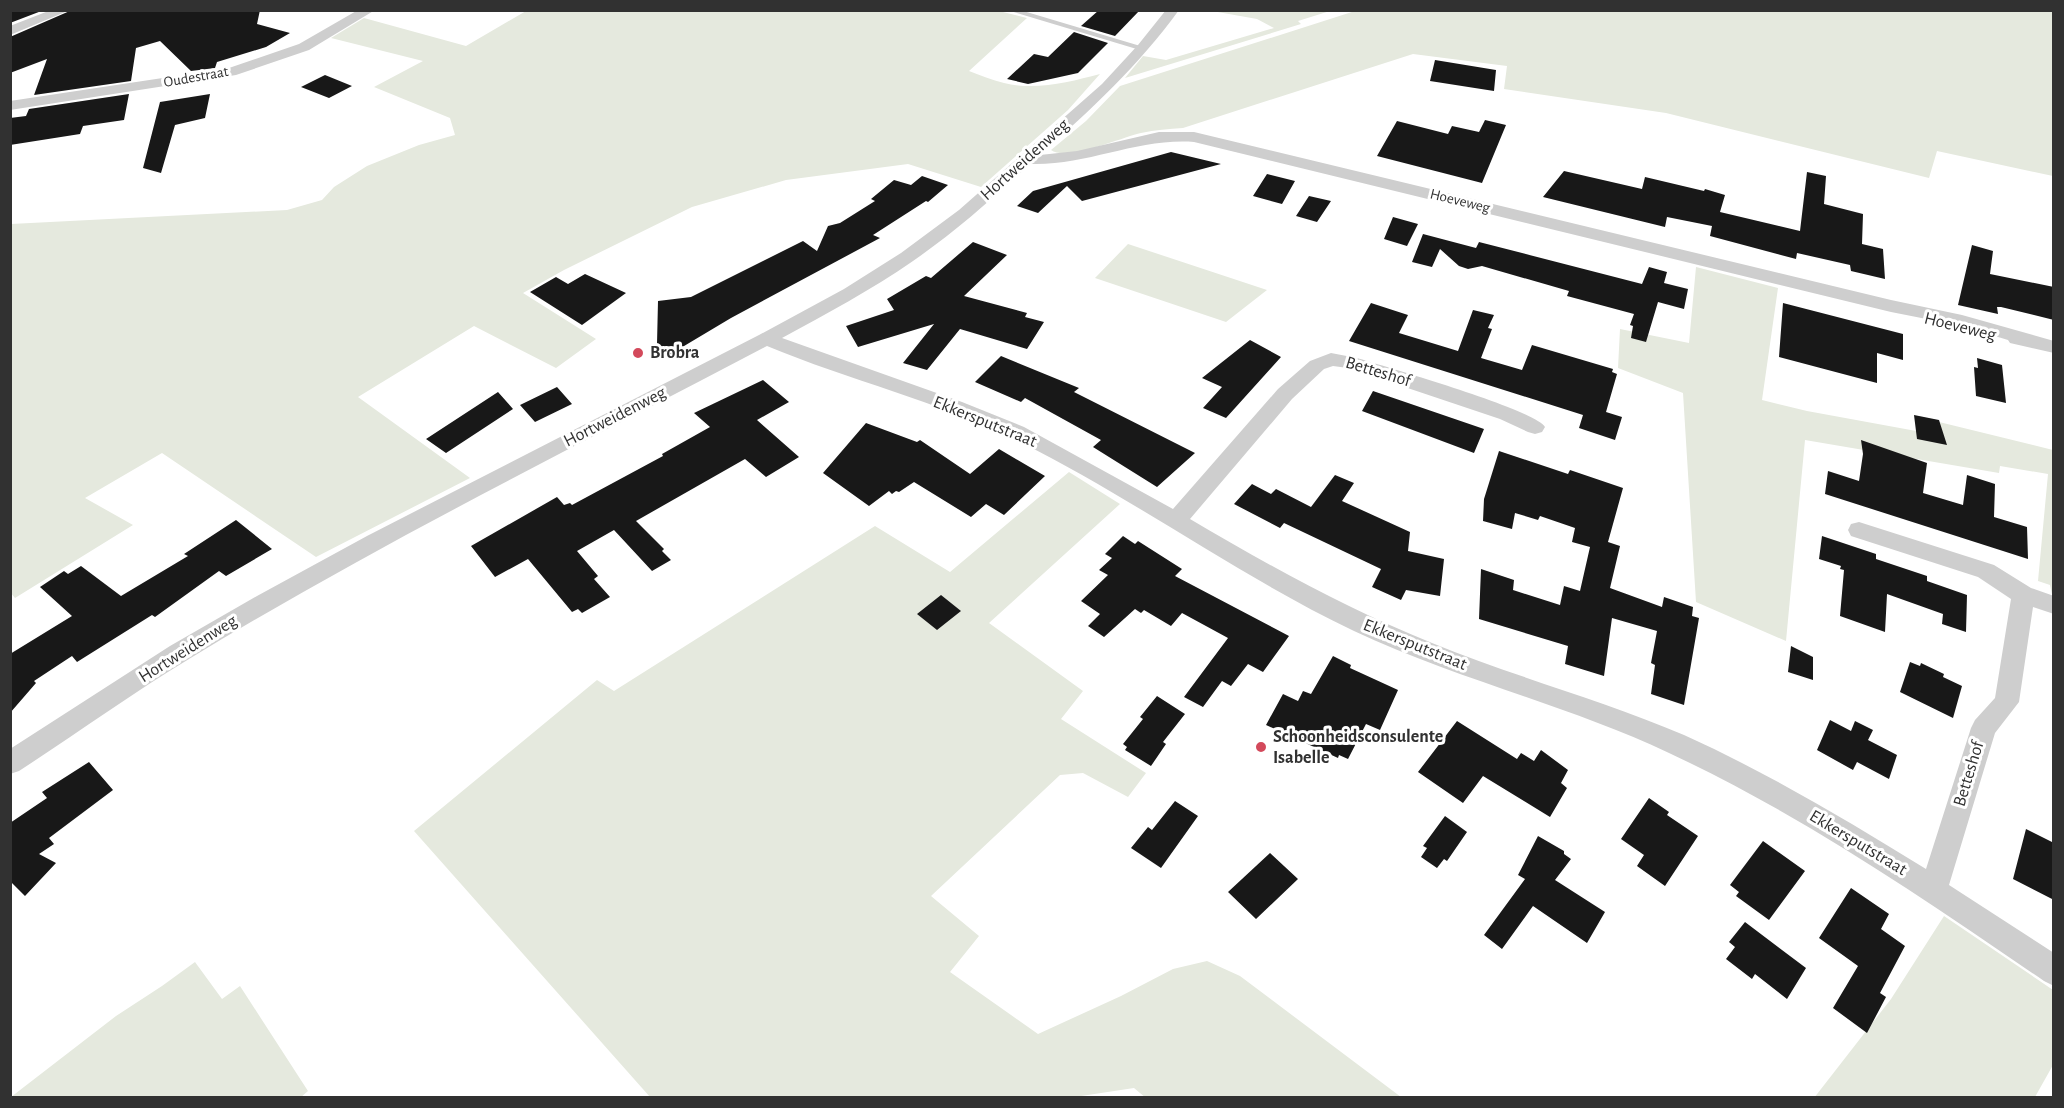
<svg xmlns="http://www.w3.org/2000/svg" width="2064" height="1108" font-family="'Alegreya Sans',sans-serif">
	<rect width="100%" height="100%" fill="#fff"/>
	<path fill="#e5e9de" d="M526,11H999L1027,18L969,71C980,75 992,80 1004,83C1036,91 1069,82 1100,74L1068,110L981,187L908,164L786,180L692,207L564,270L523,293L596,339L556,368L474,326L358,397L470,478L316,557L162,453L85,498L133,525L15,598L10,592L11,224L287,210L322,200L334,187L367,166L419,145L455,135L450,118L374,87L423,61L331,38L364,18L466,46Z
		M1212,11L1330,10V11L1298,21L1301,24L1125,78L1143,56L1166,60L1274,28L1257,19Z
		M1355,11H2053V176L1937,151L1929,178L1666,113L1504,89L1507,66L1413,54L1183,128C1169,129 1155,130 1141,133C1122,137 1067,162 1051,150L1086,121L1120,86Z
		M1128,244L1267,290L1226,322L1095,278Z
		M1696,267L1778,288L1762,400L1807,411L1938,435L1935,421L2053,450V599L2050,585L2038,581L2048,474L2000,466L1999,473L1805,440L1786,641L1696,602L1683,393L1618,368L1620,329L1689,343Z
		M1069,472L1120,504L989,623L1083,691L1061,719L1146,773L1128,797L1083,773L1060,775L931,896L979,936L950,972L1038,1034L1121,996L1173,969L1207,961L1240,976L1401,1097L1146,1098L1134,1088L1068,1098L650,1097L414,831L597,680L614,691L875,526L950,572Z
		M1944,916L2053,990V1065L2035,1097L1814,1098L1891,999Z
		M195,962L222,999L240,986L308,1091L300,1098L11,1097L116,1016L162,986Z"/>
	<path fill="#181818" d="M10,10H44L10,23Z
		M72,10H260L257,24L290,33L266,47L217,62L215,68L191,71L160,41L136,48L131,81L34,95L47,59L10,73V37Z
		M1099,10H1140L1115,36L1081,26Z
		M1074,32L1108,43L1078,73L1028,84L1007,79L1034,54L1048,57Z
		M1435,60L1496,70L1494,91L1430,81Z
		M325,75L352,86L329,98L301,87Z
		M129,94L124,120L83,126L80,134L10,145V118L26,116L29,109Z
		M210,94L205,118L175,125L161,173L143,168L160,102Z
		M1485,120L1506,125L1482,183L1377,156L1397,121L1448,134L1452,126L1479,132Z
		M1171,152L1221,164L1082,201L1067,186L1038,213L1017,206L1033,191Z
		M1564,171L1642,189L1645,177L1704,191L1705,189L1725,195L1720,212L1800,231L1807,172L1826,176L1824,204L1863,214L1862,244L1883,249L1885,279L1851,271L1850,265L1797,253L1796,259L1710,236L1712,226L1667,217L1665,227L1543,197Z
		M1267,174L1295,181L1282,204L1253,196Z
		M922,176L948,185L928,202L926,201L873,235L880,238L731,318L669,355L657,344L658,301L691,297L803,241L817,251L828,226L840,223L875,201L871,199L894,180L911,185Z
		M1309,196L1331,201L1317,222L1296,216Z
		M1393,217L1418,224L1407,246L1384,239Z
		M1423,234L1476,248L1479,242L1642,284L1649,267L1667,272L1664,283L1688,289L1684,309L1658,302L1646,342L1631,338L1633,326L1630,325L1634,314L1567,296L1569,291L1482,266L1468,269L1459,266L1440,249L1432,267L1412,262Z
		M973,242L1007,255L964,296L1027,313L1025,317L1044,322L1027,349L960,329L927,370L903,363L934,324L858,347L846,326L894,310L887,299L926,276L931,278Z
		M1972,245L1993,251L1990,274L2054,287V320L2001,307H1997L1998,314L1958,305Z
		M585,274L626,293L582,325L530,292L556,277L568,284Z
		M1371,303L1408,315L1399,333L1458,351L1473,310L1494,315L1488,328L1492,329L1481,358L1522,370L1532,345L1613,369L1612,372L1617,374L1606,412L1622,417L1615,440L1579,428L1583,415L1349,341Z
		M1783,303L1903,334V360L1877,353V383L1779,357Z
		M1250,340L1281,357L1226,418L1203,408L1222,387L1202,378Z
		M1001,356L1079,388L1074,392L1195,453L1157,487L1093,447L1101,440L1025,398L1021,402L975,382Z
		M1977,358L2002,365L2006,403L1976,396L1974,367L1978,368Z
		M763,380L789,402L757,420L799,457L766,477L745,459L636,521L664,549L662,551L671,560L652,571L614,530L577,551L598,576L594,579L610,597L582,613L578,609L572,612L528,559L495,577L471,546L557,497L564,505L570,503L572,505L663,456L662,454L710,427L694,413Z
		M557,387L572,404L535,422L520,405Z
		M1373,391L1484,429L1474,453L1362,411Z
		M498,392L513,409L446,453L426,439Z
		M1914,415L1939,420L1947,445L1917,439Z
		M866,423L917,442L920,440L970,474L999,449L1045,476L1004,515L986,504L971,517L914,482L899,492L896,491L892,494L889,491L869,506L823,473Z
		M1861,440L1927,463L1923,493L1963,505L1967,475L1995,484L1994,517L2027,527L2028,559L1825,494L1828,471L1859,481L1863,454Z
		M1499,451L1568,474L1570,470L1623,488L1608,542L1620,546L1610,588L1662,607L1664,597L1693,607L1692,616L1699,618L1684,705L1651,694L1655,665L1651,663L1657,631L1612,618L1604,676L1565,664L1568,646L1479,619L1481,569L1514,580L1513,590L1560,605L1564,586L1580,591L1590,547L1572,542L1575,528L1540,516L1538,520L1515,513L1512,529L1483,521L1484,499Z
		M1335,475L1354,483L1342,501L1410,532L1408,551L1444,559L1440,596L1406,590L1401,600L1372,587L1381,569L1284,523L1280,528L1234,504L1252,484L1271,494L1276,489L1311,507Z
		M236,520L272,549L226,576L219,571L155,617L152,615L77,662L72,656L34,681L36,683L10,713V654L72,616L40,587L64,571L68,574L81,566L121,596L188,556L184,554Z
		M1123,536L1135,544L1138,541L1182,569L1175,576L1289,636L1263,672L1248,664L1231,686L1222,681L1203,707L1184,697L1228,638L1182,613L1171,626L1144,610L1141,613L1135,609L1104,637L1088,626L1100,614L1081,601L1108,575L1099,570L1112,558L1105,554Z
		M1822,536L1876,554V559L1927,576V581L1967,595L1966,632L1942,624L1943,614L1887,594L1885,632L1840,616L1844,570L1840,569L1841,566L1819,559Z
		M941,595L961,611L937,630L917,614Z
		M1791,646L1813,657V680L1788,672Z
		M1333,656L1351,665L1350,668L1398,690L1380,730L1366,724L1348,759L1339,755L1338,758L1266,725L1283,694L1298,701L1303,691L1311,694Z
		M1910,662L1920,666L1921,663L1944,674L1943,677L1962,686L1953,718L1900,692Z
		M1157,696L1185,714L1163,742L1166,744L1151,766L1125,750L1127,747L1123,744L1143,719L1140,717Z
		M1830,720L1851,731L1855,721L1873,730L1868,740L1897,755L1889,779L1857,762L1853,770L1817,750Z
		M1457,721L1517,759L1521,753L1534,761L1541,750L1568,770L1561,783L1567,788L1550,817L1483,776L1463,803L1418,772Z
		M89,762L113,790L49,838L54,844L39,854L56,863L25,896L10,881V823L47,798L42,792Z
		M1649,798L1669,812L1667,815L1698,836L1665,886L1637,866L1644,855L1621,839Z
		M1175,801L1198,816L1161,868L1131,848L1148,827L1152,830Z
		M1445,816L1467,832L1447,861L1444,859L1437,868L1421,857L1427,848L1423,846Z
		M2026,829L2054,843V900L2013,879Z
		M1538,836L1564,851V854L1571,859L1555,880L1605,912L1587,943L1533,906L1502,949L1484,935L1525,879L1518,875Z
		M1763,841L1805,871L1769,920L1736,896L1739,892L1730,885Z
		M1270,853L1298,879L1256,919L1228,892Z
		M1851,888L1889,914L1881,929L1905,946L1880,993L1886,997L1867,1033L1833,1008L1858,966L1819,938Z
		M1745,922L1806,968L1787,999L1755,974L1752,979L1726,959L1735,947L1729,942Z"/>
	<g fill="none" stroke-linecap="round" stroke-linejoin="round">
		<path fill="#cecece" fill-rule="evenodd" d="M1007,10H1020L1147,48L1140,50Z"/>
		<path fill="#cecece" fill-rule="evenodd" d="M51,10H70L10,35V26Z
			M358,10H375L309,50L236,75L10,110V101L229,68L299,44Z
			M1166,10H1179C1139,65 1091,110 1040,155L1077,151L1159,132H1194L1891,300L1962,315L2054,341V353L2010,343L2008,340L1962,326L1891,312L1194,142C1137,138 1087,166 1030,164C993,198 955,232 913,261C871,290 826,314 782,338L962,402L1024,427L1173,509L1278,389L1310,361L1331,353L1357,358C1386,367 1534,409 1545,427L1542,432L1535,434L1528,432L1500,419L1348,368L1333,366L1324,369L1292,399L1190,519C1268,565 1347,609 1432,643C1515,677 1602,700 1684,735C1768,773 1848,821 1926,869L1971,728L1975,720L1995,698L2011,599L1978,577L1851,536L1848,530L1851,524L1859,522L1994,565L2031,588L2054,596V614L2033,607L2019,702L1995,733L1949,885L2054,953V986L2044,981C1923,898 1802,815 1669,753C1567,705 1456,679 1354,631C1239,576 1136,500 1022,443C941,402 851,381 767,346C573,448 376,545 189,659C131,694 76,734 19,771L10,774V749L170,646L257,596L367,536L759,335L844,289L901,253L959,210L1102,84L1138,45Z"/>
	</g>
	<g fill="#d3495b" stroke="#fff" stroke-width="2">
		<circle cx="638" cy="353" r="6"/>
		<circle cx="1261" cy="747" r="6"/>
	</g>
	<g text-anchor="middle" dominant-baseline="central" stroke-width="6" stroke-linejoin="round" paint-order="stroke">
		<g font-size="15" fill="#313131" stroke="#fff">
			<text transform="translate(196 77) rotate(-10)">Oudestraat</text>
			<text transform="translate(1460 201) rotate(14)">Hoeveweg</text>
		</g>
		<g font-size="18" fill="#313131" stroke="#fff">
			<text transform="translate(1025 160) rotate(-42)">Hortweidenweg</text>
			<text transform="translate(1960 327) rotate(14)">Hoeveweg</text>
			<text transform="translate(1378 372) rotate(17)">Betteshof</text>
			<text transform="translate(615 417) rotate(-27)">Hortweidenweg</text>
			<text transform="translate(985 422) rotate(22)">Ekkersputstraat</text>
			<text transform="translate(1415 645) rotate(22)">Ekkersputstraat</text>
			<text transform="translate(188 649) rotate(-32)">Hortweidenweg</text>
			<text transform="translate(1969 774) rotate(-73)">Betteshof</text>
			<text transform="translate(1858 843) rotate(31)">Ekkersputstraat</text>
		</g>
		<g font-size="18" font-weight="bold" fill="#313131" stroke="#fff" text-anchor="start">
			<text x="650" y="353">Brobra</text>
			<text x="1273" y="737">Schoonheidsconsulente<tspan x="1273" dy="21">Isabelle</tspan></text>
		</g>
	</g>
	<rect width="2064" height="1108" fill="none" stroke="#313131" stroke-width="24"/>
</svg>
